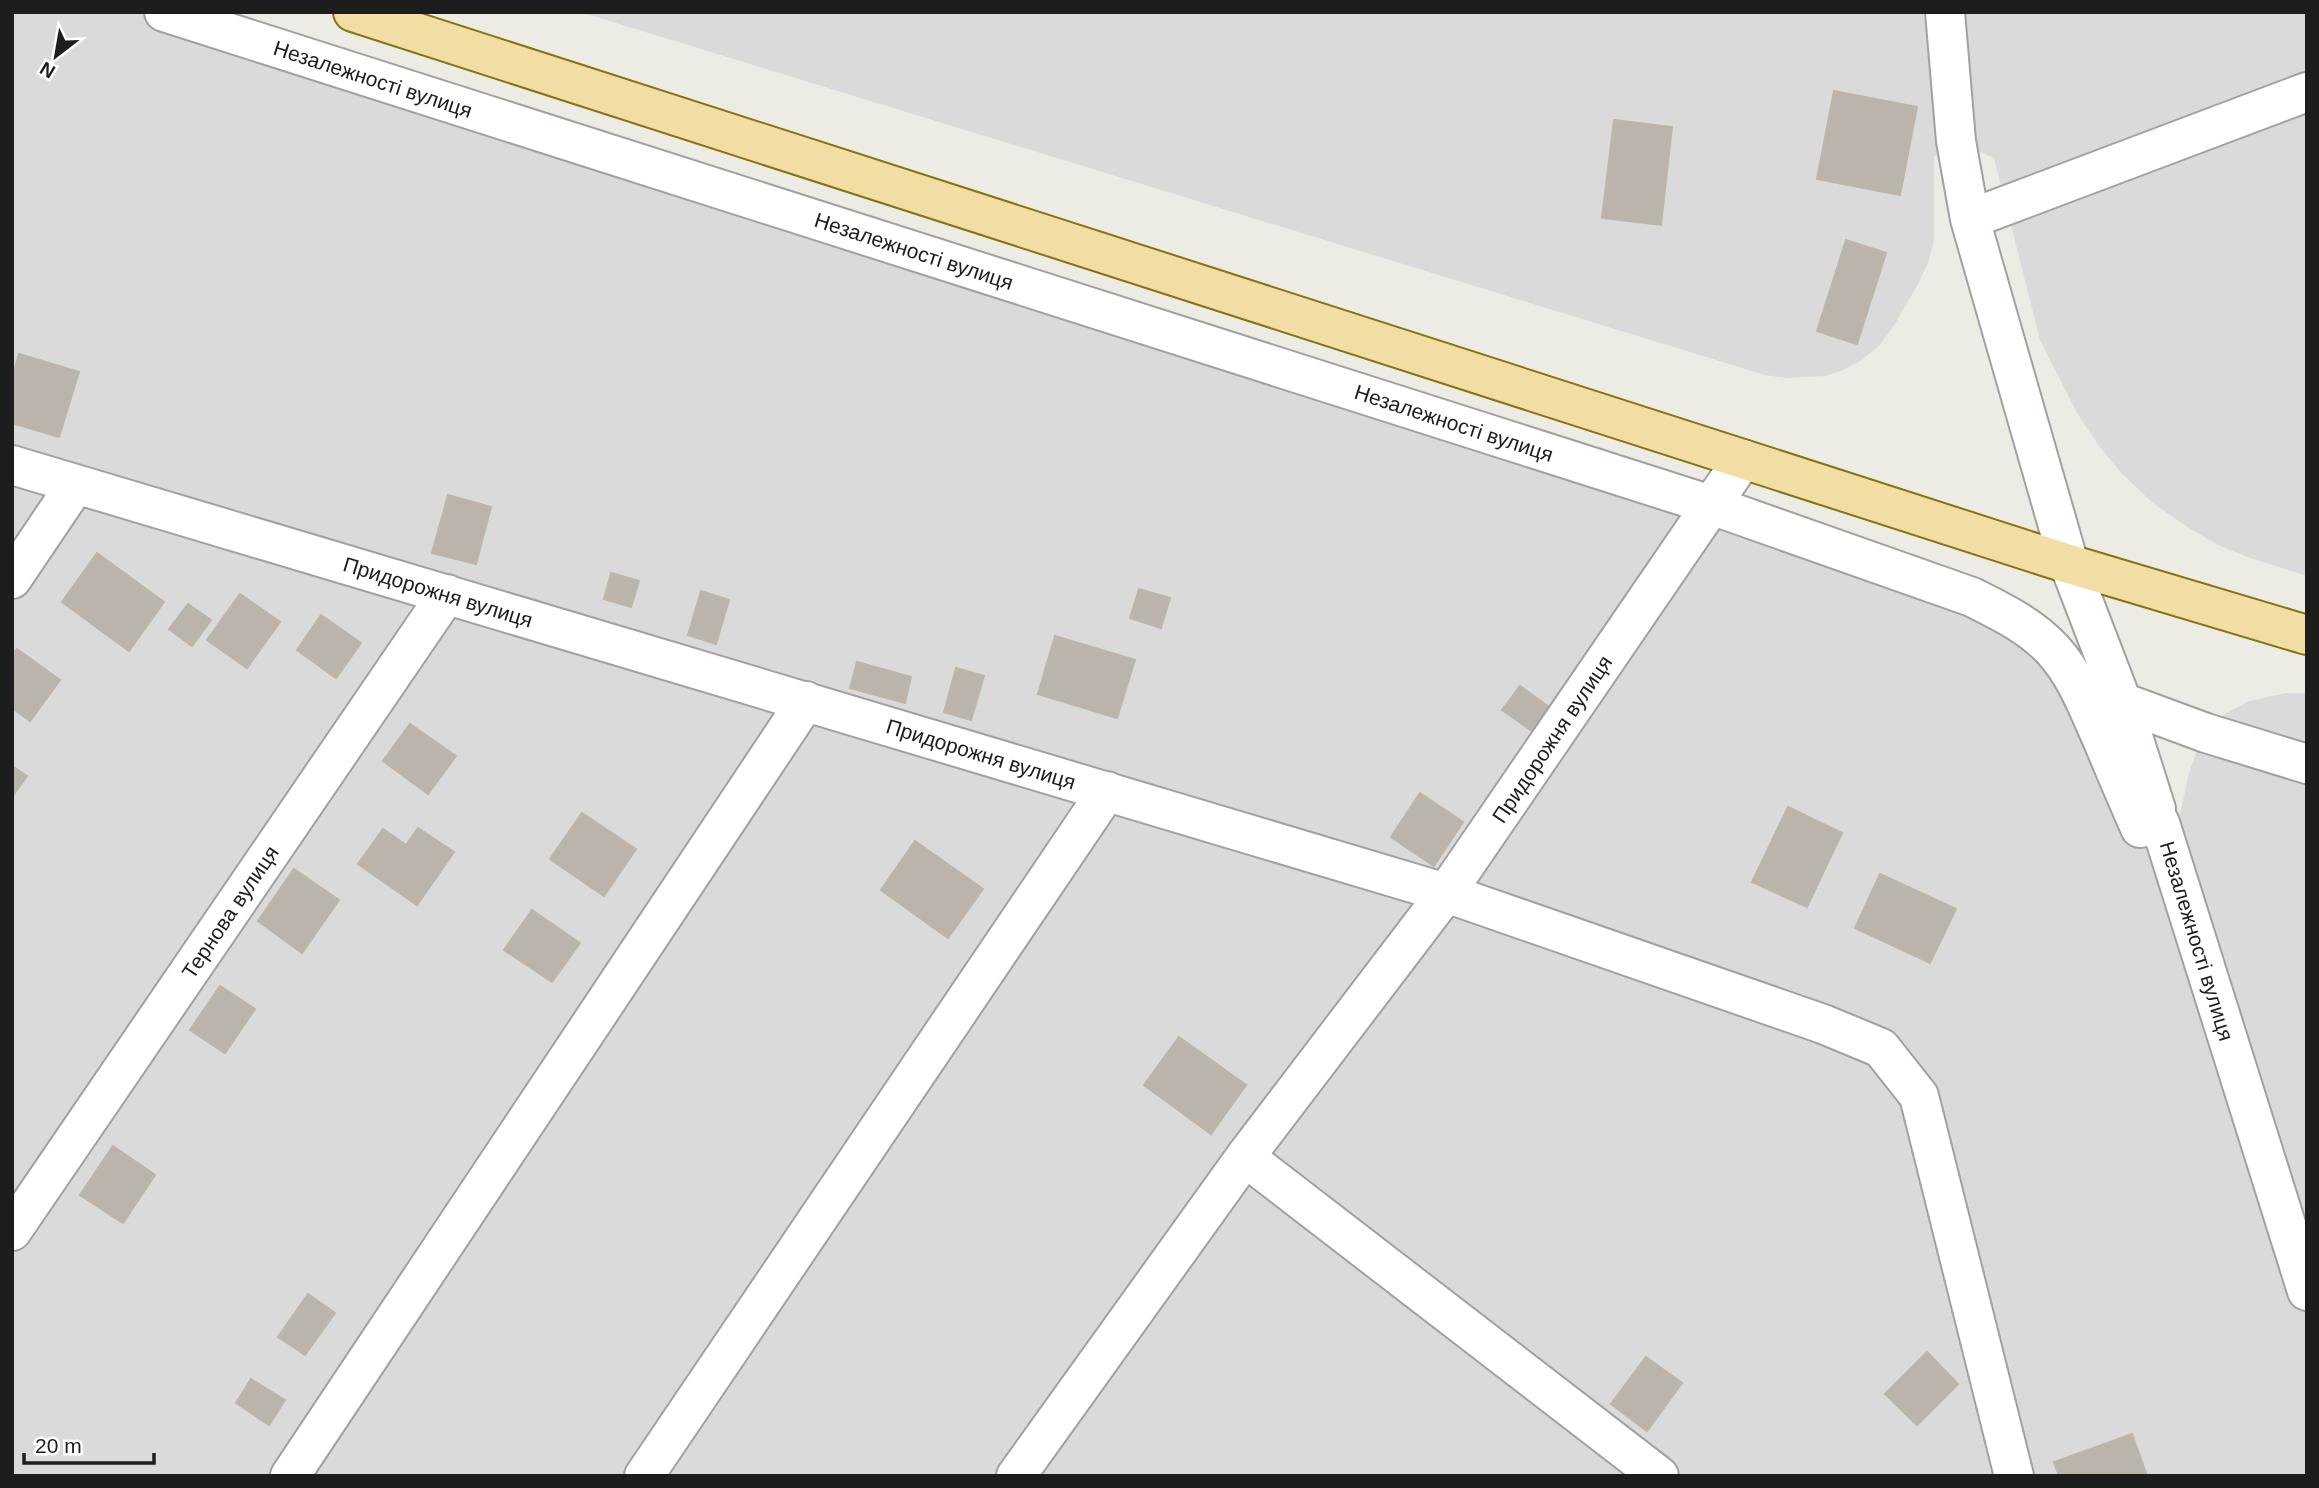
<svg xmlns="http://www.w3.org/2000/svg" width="2319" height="1488" font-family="Arial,sans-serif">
	<rect width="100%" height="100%" fill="#edece4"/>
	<path fill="#dbdada" d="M12,12H164L2032,631L2140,828L2179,819L2189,773L2197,750L2206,733L2226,713L2249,701L2286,693H2307V1476H12Z
		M580,12H2307V576L2250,558L2218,545L2189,528L2154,504L2122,474L2099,446L2077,413L2040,340L1994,158L1956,141L1934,157V241L1928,263L1918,284L1895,324L1880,345L1862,360L1843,370L1825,376L1786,378L1765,375Z"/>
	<path fill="#bab4ad" stroke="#bdb5a8" stroke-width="2" d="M1834,91L1917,107L1900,195L1817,179Z
		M1614,120L1672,127L1661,225L1602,218Z
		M1846,240L1886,253L1857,344L1817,331Z
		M19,354L79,372L59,437L12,423V378Z
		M448,495L491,507L476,564L432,553Z
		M97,553L164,602L129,651L62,602Z
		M611,573L639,581L631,607L604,599Z
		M1139,589L1170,598L1161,628L1130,618Z
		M701,591L729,600L716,644L688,635Z
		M240,594L280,622L247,668L207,640Z
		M188,604L211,620L192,646L169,629Z
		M321,615L361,643L336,678L297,650Z
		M1055,636L1135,660L1117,718L1038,694Z
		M17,649L60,680L30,721L12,708V656Z
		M857,662L911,677L905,703L850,688Z
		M956,668L984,676L971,720L944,712Z
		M1520,686L1549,707L1532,731L1502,710Z
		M410,724L456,756L428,794L383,761Z
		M12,766L27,776L12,797Z
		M1420,793L1463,822L1434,866L1391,837Z
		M1788,807L1842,833L1807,907L1752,882Z
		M582,813L636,849L604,896L550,859Z
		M418,828L454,852L417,905L358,864L383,829L406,845Z
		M915,841L983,889L948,938L881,890Z
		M294,869L339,900L302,953L258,921Z
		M1880,874L1956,909L1930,963L1855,928Z
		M532,910L580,943L552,982L504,950Z
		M220,986L255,1009L225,1053L190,1030Z
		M1179,1037L1246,1085L1211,1134L1144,1085Z
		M113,1146L155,1175L123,1223L80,1195Z
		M308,1294L335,1313L305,1355L278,1337Z
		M1927,1352L1958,1384L1917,1425L1885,1394Z
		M1646,1357L1682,1383L1647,1431L1611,1404Z
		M251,1379L285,1400L269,1425L236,1403Z
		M2132,1434L2147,1476H2059L2054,1462Z"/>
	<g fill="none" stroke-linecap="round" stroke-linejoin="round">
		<g stroke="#a1a1a1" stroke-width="42">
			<path id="minor" d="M164,12L1711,505L1972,597C2000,611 2031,626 2053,650C2076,675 2088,708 2102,739C2114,768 2127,798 2140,828L2160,823L2307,1291
				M1945,12L1956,141L1970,219L2069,564L2122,702L2156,809
				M1970,219L2307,92
				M12,465L1446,893L1743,459
				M12,579L76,484
				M2122,702L2206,733L2307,764
				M1245,1157L1659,1476
				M12,1231L447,594
				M290,1476L806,701
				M644,1476L1107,791
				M1016,1476L1245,1157L1446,893L1823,1024L1881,1048L1919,1096L2014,1476"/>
		</g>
		<g stroke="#867310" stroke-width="42">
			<path id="major" d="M353,12L2069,564L2307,635"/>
		</g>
		<use href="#minor" stroke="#fff" stroke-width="38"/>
		<use href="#major" stroke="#f2dda4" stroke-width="38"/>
	</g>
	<g text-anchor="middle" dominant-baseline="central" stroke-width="7" stroke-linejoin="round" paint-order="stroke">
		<g font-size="21" fill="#1d1d1d" stroke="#fff">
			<text transform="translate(373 79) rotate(18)">Незалежності вулиця</text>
			<text transform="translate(914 251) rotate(18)">Незалежності вулиця</text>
			<text transform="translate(1454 423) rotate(18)">Незалежності вулиця</text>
			<text transform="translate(438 592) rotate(17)">Придорожня вулиця</text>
			<text transform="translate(1552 739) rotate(-56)">Придорожня вулиця</text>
			<text transform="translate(981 754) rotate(17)">Придорожня вулиця</text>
			<text transform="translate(230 912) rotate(-56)">Тернова вулиця</text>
			<text transform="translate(2197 941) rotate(73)">Незалежності вулиця</text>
		</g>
	</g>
	<rect width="2319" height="1488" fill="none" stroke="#1d1d1d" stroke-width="28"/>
	<g transform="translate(56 56) rotate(211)" stroke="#ffffff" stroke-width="5" paint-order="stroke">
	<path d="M0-5L12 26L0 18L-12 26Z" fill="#1d1d1d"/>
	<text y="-10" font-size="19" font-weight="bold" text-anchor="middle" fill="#1d1d1d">N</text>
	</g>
	<path d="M24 1453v10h130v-10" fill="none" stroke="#1d1d1d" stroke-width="3.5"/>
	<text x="35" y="1453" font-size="21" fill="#1d1d1d" stroke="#ffffff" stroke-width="5" paint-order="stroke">20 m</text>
</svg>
